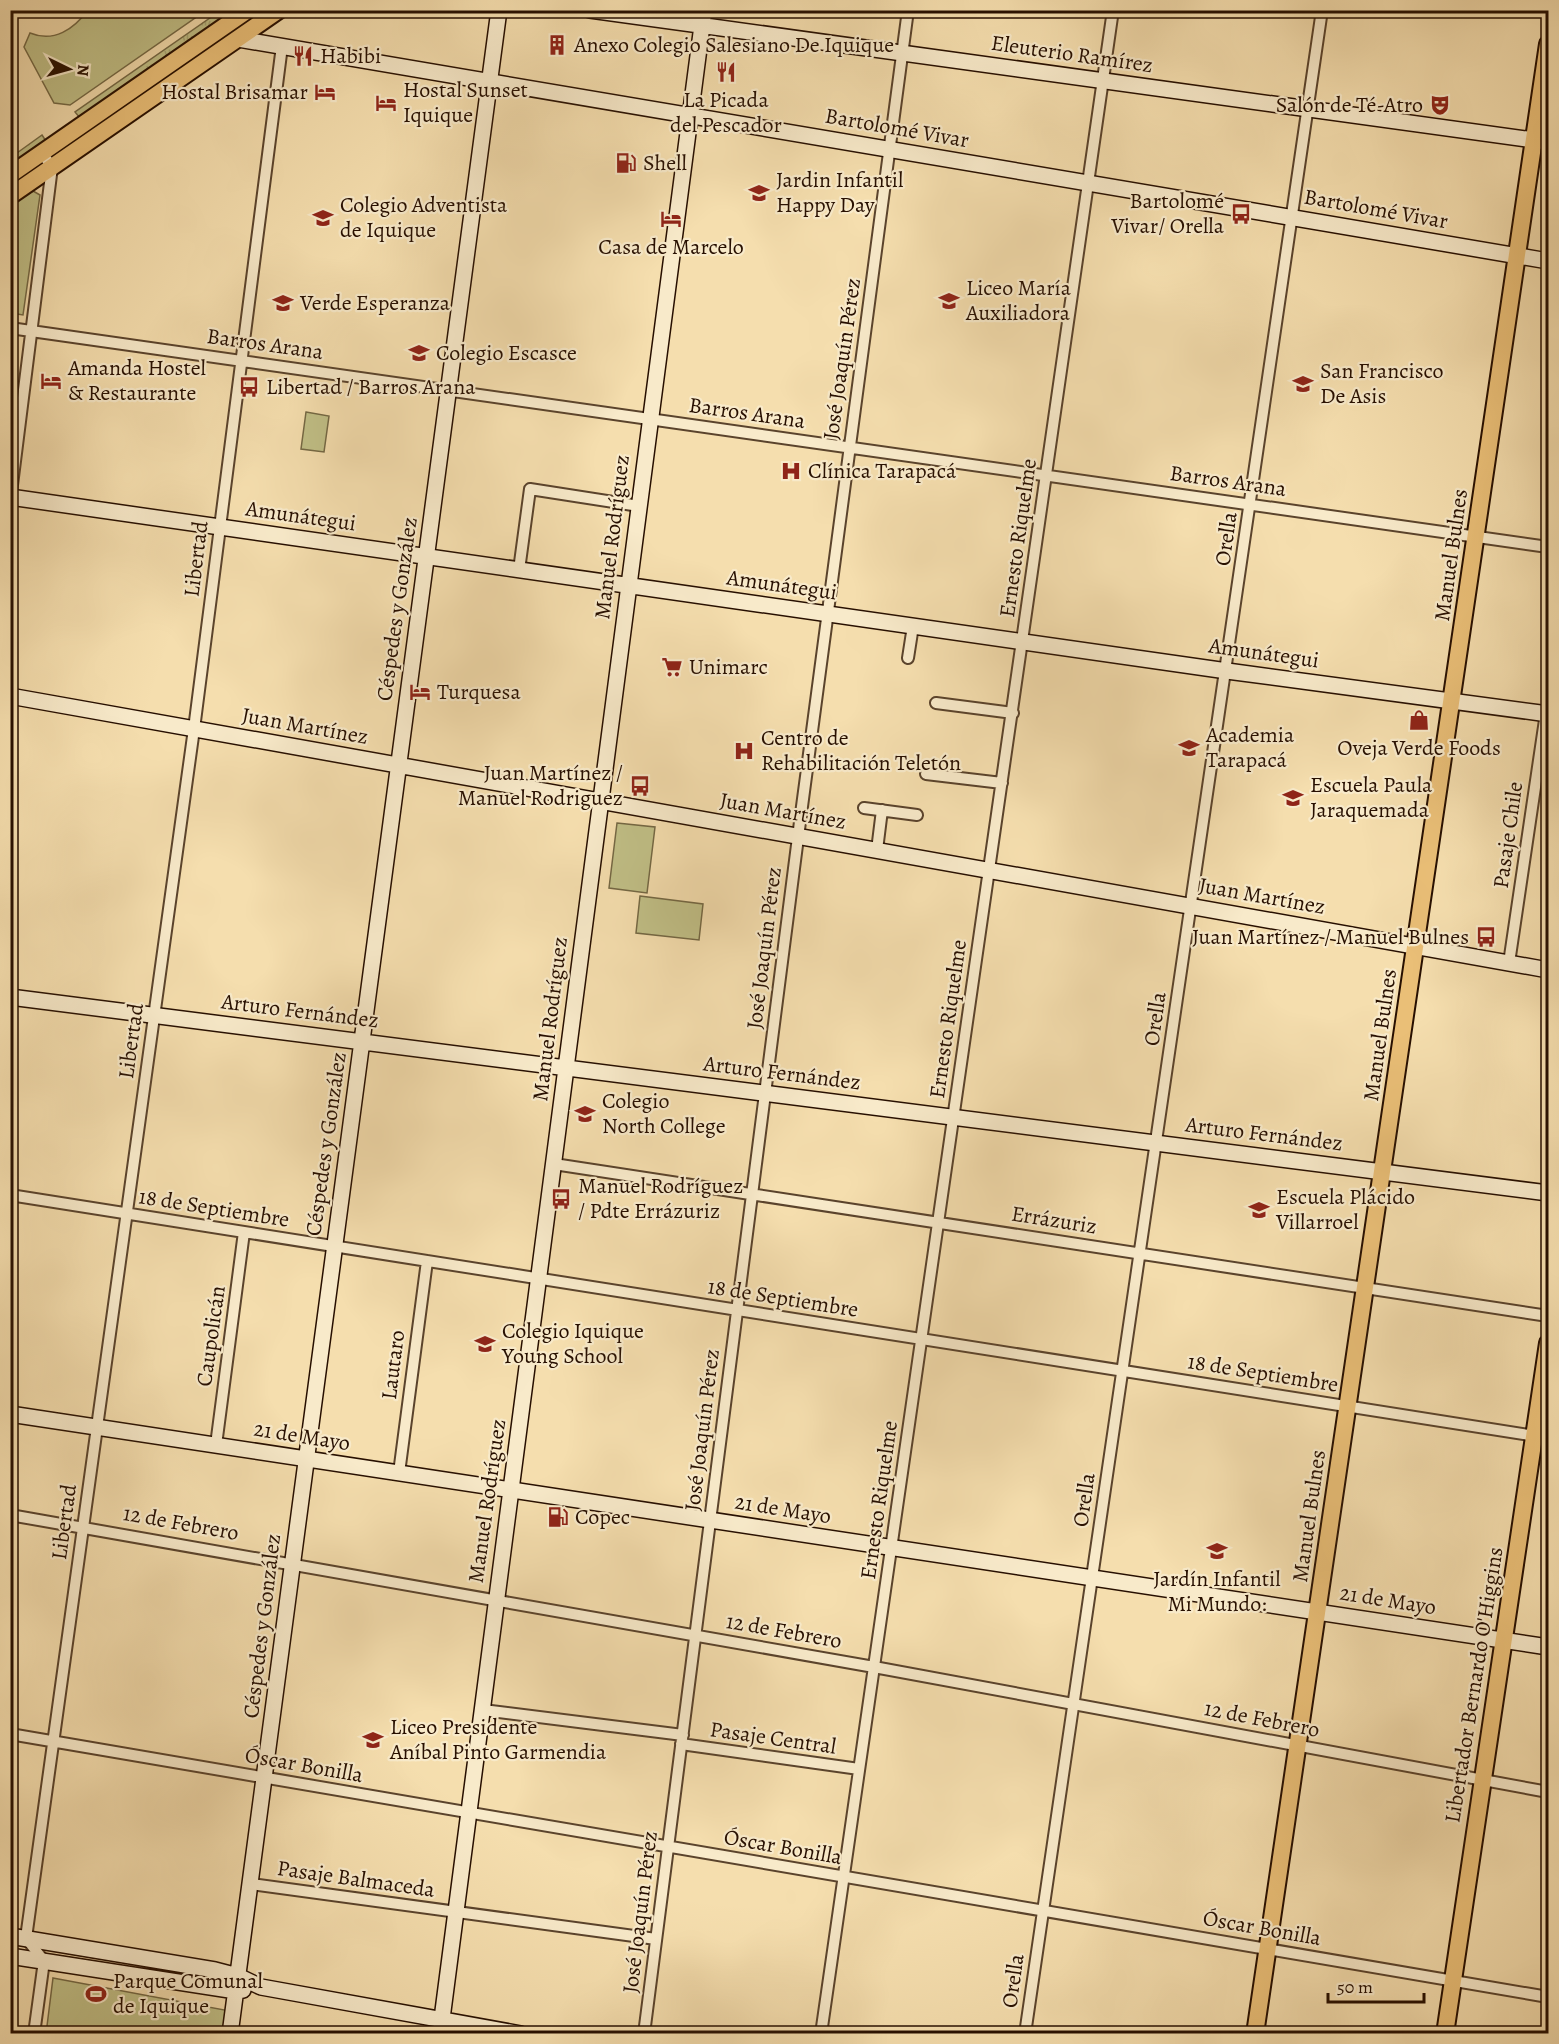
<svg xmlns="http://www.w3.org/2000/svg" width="1559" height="2044" font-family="Alegreya,serif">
	<defs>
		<pattern id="grass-tufts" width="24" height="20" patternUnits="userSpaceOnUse" patternTransform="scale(1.5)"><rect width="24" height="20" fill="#c1c087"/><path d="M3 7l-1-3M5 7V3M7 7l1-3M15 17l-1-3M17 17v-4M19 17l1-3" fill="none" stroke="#a6a473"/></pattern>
	</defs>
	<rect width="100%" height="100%" fill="#f5deae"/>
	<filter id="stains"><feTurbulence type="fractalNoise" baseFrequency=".00333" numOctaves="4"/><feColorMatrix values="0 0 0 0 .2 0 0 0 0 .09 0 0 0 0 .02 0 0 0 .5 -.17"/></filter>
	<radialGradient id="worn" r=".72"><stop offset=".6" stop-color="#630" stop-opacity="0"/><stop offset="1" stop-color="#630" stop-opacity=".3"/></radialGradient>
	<path fill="url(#grass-tufts)" stroke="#746844" stroke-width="1.5" d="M220,11H226L224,17L80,118L75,112Z
		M42,135L46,141L11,165L10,158Z"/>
	<path fill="#c1c087" stroke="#746844" stroke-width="1.5" d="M88,10H205V11L70,105L54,103L24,47L30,33C54,43 74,29 88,10Z
		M33,191L40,195L23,315L11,313V205Z
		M306,412L329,416L324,452L301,449Z
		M617,823L655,827L647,893L609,888Z
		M640,896L703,904L699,940L636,933Z
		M53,1978L230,2011L226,2033L46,2034Z"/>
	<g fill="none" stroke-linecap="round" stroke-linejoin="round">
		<g stroke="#5a432c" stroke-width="14">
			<path id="street" d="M10,328L1548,547
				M10,501L52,167L42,153
				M519,570L530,489L639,506
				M908,658L913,626
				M936,703L1013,713
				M926,774L1002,783
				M864,808L917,815
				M877,850L882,810
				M1509,963L1546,713
				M554,1164L1548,1316
				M10,1195L1548,1438
				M216,1445L244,1232
				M399,1473L427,1261
				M10,1515L874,1667L1548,1792
				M483,1710L683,1735
				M10,1734L1548,1997
				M681,1744L859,1769
				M251,1884L656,1939
				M34,2034L44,1961L26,1938L194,729L282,46
				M644,2034L801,814L908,10
				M821,2034L1113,10
				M1025,2034L1322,10"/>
		</g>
		<g stroke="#270f00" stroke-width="18">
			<path id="secondary" d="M590,10L1548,142
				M238,39L1548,261
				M10,497L1227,671L1548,714
				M10,696L1548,970
				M10,997L1548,1193
				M10,1414L1548,1647
				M10,1936L215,1970L238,1976L261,1987L521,2034
				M10,1956L236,1991L243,1990
				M230,2034L499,10
				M440,2034L704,10"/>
		</g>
		<g stroke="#270f00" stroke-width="20">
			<path id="primary" d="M10,175L248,10
				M10,196L279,10
				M1255,2034L1548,44
				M1445,2034L1548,1343"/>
		</g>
		<use href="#street" stroke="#f8eaca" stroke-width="10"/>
		<use href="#secondary" stroke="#f8eaca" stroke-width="15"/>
		<use href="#primary" stroke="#eabf77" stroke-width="16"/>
	</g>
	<defs>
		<g id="building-bare" transform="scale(1.62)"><path d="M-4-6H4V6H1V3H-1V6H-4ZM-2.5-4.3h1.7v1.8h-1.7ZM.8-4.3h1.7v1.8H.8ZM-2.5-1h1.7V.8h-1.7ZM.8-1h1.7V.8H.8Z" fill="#8f2418" stroke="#f8eaca" stroke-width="2.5" paint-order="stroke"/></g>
		<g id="restaurant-bare" transform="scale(1.62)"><path d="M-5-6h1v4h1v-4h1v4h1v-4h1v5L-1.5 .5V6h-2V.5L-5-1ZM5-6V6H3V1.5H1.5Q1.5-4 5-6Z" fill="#8f2418" stroke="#f8eaca" stroke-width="2.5" paint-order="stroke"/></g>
		<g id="hotel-bare" transform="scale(1.62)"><path d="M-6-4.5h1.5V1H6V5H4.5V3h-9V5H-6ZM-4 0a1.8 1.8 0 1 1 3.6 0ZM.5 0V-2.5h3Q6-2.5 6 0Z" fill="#8f2418" stroke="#f8eaca" stroke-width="2.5" paint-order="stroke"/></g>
		<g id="theatre-bare" transform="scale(1.62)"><path d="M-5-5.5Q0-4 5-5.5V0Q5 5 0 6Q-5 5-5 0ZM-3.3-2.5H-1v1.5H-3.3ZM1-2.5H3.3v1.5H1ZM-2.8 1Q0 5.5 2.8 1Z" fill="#8f2418" stroke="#f8eaca" stroke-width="2.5" paint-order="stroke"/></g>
		<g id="fuel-bare" transform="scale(1.62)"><path d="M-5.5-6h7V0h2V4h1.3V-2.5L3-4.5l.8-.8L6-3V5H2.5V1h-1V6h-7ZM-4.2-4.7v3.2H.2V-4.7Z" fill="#8f2418" stroke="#f8eaca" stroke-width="2.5" paint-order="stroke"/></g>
		<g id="school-bare" transform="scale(1.62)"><path d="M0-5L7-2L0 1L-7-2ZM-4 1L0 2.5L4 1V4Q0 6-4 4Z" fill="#8f2418" stroke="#f8eaca" stroke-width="2.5" paint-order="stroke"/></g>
		<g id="bus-bare" transform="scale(1.62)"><path d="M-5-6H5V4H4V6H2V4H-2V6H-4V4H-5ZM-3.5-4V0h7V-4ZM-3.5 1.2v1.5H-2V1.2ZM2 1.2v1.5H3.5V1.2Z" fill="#8f2418" stroke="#f8eaca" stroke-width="2.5" paint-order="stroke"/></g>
		<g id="hospital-bare" transform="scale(1.62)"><path d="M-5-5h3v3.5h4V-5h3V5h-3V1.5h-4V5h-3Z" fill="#8f2418" stroke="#f8eaca" stroke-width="2.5" paint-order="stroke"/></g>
		<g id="supermarket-bare" transform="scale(1.62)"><path d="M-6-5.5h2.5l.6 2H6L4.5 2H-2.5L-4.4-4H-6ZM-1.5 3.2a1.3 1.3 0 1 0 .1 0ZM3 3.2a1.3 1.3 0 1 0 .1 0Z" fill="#8f2418" stroke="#f8eaca" stroke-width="2.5" paint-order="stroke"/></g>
		<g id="shop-bare" transform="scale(1.62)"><path d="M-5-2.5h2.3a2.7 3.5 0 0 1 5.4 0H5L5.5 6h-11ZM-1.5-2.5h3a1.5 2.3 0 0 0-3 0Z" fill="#8f2418" stroke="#f8eaca" stroke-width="2.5" paint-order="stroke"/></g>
		<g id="stadium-bare" transform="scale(1.62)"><path d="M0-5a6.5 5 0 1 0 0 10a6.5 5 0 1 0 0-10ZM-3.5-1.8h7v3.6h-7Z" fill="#8f2418" stroke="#f8eaca" stroke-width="2.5" paint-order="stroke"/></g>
	</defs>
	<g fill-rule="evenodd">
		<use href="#building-bare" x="557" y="45"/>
		<use href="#restaurant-bare" x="303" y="56"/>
		<use href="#restaurant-bare" x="726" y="72"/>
		<use href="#hotel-bare" x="325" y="92"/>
		<use href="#hotel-bare" x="386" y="103"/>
		<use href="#theatre-bare" x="1440" y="105"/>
		<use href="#fuel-bare" x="626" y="163"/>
		<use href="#school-bare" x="759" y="193"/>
		<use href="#bus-bare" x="1241" y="214"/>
		<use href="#school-bare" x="323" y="218"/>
		<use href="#hotel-bare" x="671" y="219"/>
		<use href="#school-bare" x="949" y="301"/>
		<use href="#school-bare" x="283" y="303"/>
		<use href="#school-bare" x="419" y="353"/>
		<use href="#hotel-bare" x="51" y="381"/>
		<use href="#school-bare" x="1303" y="384"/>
		<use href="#bus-bare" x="249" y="387"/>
		<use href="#hospital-bare" x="791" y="471"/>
		<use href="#supermarket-bare" x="672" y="667"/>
		<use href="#hotel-bare" x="420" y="692"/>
		<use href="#shop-bare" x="1419" y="720"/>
		<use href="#school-bare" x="1189" y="748"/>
		<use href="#hospital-bare" x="744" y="751"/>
		<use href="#bus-bare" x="640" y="786"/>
		<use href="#school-bare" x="1293" y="798"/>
		<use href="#bus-bare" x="1486" y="937"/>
		<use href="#school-bare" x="585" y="1114"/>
		<use href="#bus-bare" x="561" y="1199"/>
		<use href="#school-bare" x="1259" y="1210"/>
		<use href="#school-bare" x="485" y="1344"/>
		<use href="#fuel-bare" x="558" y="1517"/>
		<use href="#school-bare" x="1217" y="1551"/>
		<use href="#school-bare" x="373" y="1740"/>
		<use href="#stadium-bare" x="96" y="1994"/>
	</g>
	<g text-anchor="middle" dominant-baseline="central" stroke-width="4.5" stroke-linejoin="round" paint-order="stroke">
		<g font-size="22" fill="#270f00" stroke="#f8eaca" text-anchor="start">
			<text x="574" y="45">Anexo Colegio Salesiano De Iquique</text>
			<text x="320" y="56">Habibi</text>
			<text x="403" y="90">Hostal Sunset<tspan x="403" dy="25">Iquique</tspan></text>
			<text x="308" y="92" text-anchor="end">Hostal Brisamar</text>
			<text x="726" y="100" text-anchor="middle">La Picada<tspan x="726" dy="25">del Pescador</tspan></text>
			<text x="1423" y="105" text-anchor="end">Salón de Té-Atro</text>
			<text x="643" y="163">Shell</text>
			<text x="776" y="180">Jardin Infantil<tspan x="776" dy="25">Happy Day</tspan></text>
			<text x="1224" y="201" text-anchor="end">Bartolomé<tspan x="1224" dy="25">Vivar/ Orella</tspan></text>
			<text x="340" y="205">Colegio Adventista<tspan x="340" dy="25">de Iquique</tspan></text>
			<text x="671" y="247" text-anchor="middle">Casa de Marcelo</text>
			<text x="966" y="288">Liceo María<tspan x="966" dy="25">Auxiliadora</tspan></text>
			<text x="300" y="303">Verde Esperanza</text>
			<text x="436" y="353">Colegio Escasce</text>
			<text x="68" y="368">Amanda Hostel<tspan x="68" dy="25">&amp; Restaurante</tspan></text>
			<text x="1320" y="371">San Francisco<tspan x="1320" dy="25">De Asis</tspan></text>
			<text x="266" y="387">Libertad / Barros Arana</text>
			<text x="808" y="471">Clínica Tarapacá</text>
			<text x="689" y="667">Unimarc</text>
			<text x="437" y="692">Turquesa</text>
			<text x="1206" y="735">Academia<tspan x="1206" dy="25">Tarapacá</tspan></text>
			<text x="761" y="738">Centro de<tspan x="761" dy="25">Rehabilitación Teletón</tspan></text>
			<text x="1419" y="748" text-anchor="middle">Oveja Verde Foods</text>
			<text x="623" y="773" text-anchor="end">Juan Martínez /<tspan x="623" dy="25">Manuel Rodriguez</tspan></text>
			<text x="1310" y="785">Escuela Paula<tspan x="1310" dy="25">Jaraquemada</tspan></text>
			<text x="1469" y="937" text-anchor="end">Juan Martínez / Manuel Bulnes</text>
			<text x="602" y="1101">Colegio<tspan x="602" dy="25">North College</tspan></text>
			<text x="578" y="1186">Manuel Rodríguez<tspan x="578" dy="25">/ Pdte Errázuriz</tspan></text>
			<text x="1276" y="1197">Escuela Plácido<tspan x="1276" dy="25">Villarroel</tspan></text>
			<text x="502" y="1331">Colegio Iquique<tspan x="502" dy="25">Young School</tspan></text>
			<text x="575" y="1517">Copec</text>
			<text x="1217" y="1579" text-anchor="middle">Jardín Infantil<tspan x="1217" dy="25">Mi Mundo:</tspan></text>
			<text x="390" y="1727">Liceo Presidente<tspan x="390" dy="25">Aníbal Pinto Garmendia</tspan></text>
			<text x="113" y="1981">Parque Comunal<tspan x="113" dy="25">de Iquique</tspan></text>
		</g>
		<g font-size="22" fill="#270f00" stroke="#f8eaca">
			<text transform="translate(1072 54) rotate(8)">Eleuterio Ramírez</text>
			<text transform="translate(897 128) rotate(10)">Bartolomé Vivar</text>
			<text transform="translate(1376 209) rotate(10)">Bartolomé Vivar</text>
			<text transform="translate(265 344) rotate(8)">Barros Arana</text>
			<text transform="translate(842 359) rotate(-82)">José Joaquín Pérez</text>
			<text transform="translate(747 413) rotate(8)">Barros Arana</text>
			<text transform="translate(1228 481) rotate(8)">Barros Arana</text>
			<text transform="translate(301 516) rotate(8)">Amunátegui</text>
			<text transform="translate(612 537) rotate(-83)">Manuel Rodríguez</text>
			<text transform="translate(1018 538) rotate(-82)">Ernesto Riquelme</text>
			<text transform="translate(1226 539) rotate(-82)">Orella</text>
			<text transform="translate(1451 555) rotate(-82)">Manuel Bulnes</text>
			<text transform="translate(196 559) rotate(-83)">Libertad</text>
			<text transform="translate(782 585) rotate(8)">Amunátegui</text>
			<text transform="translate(397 609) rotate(-82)">Céspedes y González</text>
			<text transform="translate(1264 653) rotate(8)">Amunátegui</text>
			<text transform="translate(305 726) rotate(10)">Juan Martínez</text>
			<text transform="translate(783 811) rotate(10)">Juan Martínez</text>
			<text transform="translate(1508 835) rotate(-82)">Pasaje Chile</text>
			<text transform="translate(1262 896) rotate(10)">Juan Martínez</text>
			<text transform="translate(764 948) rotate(-83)">José Joaquín Pérez</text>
			<text transform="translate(300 1011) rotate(7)">Arturo Fernández</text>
			<text transform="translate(550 1019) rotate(-83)">Manuel Rodríguez</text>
			<text transform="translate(948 1019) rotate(-82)">Ernesto Riquelme</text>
			<text transform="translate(1155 1019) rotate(-82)">Orella</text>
			<text transform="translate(1380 1035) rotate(-82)">Manuel Bulnes</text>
			<text transform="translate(131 1041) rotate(-82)">Libertad</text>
			<text transform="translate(782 1073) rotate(7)">Arturo Fernández</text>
			<text transform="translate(1264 1134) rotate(7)">Arturo Fernández</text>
			<text transform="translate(326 1144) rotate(-82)">Céspedes y González</text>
			<text transform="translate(214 1208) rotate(9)">18 de Septiembre</text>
			<text transform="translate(1054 1220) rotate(9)">Errázuriz</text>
			<text transform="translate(783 1298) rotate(9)">18 de Septiembre</text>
			<text transform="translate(211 1336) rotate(-82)">Caupolicán</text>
			<text transform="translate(393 1365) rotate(-83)">Lautaro</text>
			<text transform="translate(1263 1373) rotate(9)">18 de Septiembre</text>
			<text transform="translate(702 1430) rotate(-83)">José Joaquín Pérez</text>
			<text transform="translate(302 1436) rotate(9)">21 de Mayo</text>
			<text transform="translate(879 1500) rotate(-82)">Ernesto Riquelme</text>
			<text transform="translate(1084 1500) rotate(-82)">Orella</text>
			<text transform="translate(487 1501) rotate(-82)">Manuel Rodríguez</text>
			<text transform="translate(783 1509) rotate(9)">21 de Mayo</text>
			<text transform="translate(1309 1516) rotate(-82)">Manuel Bulnes</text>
			<text transform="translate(64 1522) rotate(-82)">Libertad</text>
			<text transform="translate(181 1523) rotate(10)">12 de Febrero</text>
			<text transform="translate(1388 1600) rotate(9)">21 de Mayo</text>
			<text transform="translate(262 1626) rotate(-83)">Céspedes y González</text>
			<text transform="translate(784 1631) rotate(10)">12 de Febrero</text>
			<text transform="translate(1474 1685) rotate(-81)">Libertador Bernardo O'Higgins</text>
			<text transform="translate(1262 1719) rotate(11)">12 de Febrero</text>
			<text transform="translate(773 1738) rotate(8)">Pasaje Central</text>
			<text transform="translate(304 1765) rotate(10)">Óscar Bonilla</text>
			<text transform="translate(783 1847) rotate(10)">Óscar Bonilla</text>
			<text transform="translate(356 1879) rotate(8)">Pasaje Balmaceda</text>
			<text transform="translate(640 1912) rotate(-83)">José Joaquín Pérez</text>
			<text transform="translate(1262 1928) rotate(10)">Óscar Bonilla</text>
			<text transform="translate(1013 1981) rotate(-82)">Orella</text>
		</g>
	</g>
	<rect width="1559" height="2044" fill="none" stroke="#f5deae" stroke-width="36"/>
	<rect x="12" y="12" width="1535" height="2020" fill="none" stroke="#270f00" stroke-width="3"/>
	<rect x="18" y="18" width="1523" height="2008" fill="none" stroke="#270f00" stroke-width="1.5"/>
	<g transform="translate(69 69) rotate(95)" stroke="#f8eaca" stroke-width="4.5" paint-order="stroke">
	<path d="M0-4.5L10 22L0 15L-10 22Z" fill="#270f00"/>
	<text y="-9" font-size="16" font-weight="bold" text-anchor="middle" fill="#270f00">N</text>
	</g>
	<path d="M1328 1993v9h96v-9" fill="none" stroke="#270f00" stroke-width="3"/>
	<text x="1337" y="1993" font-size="18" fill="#270f00" stroke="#f8eaca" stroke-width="4.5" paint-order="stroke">50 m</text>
	<rect width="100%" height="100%" filter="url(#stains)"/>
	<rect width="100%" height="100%" fill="url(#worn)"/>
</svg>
